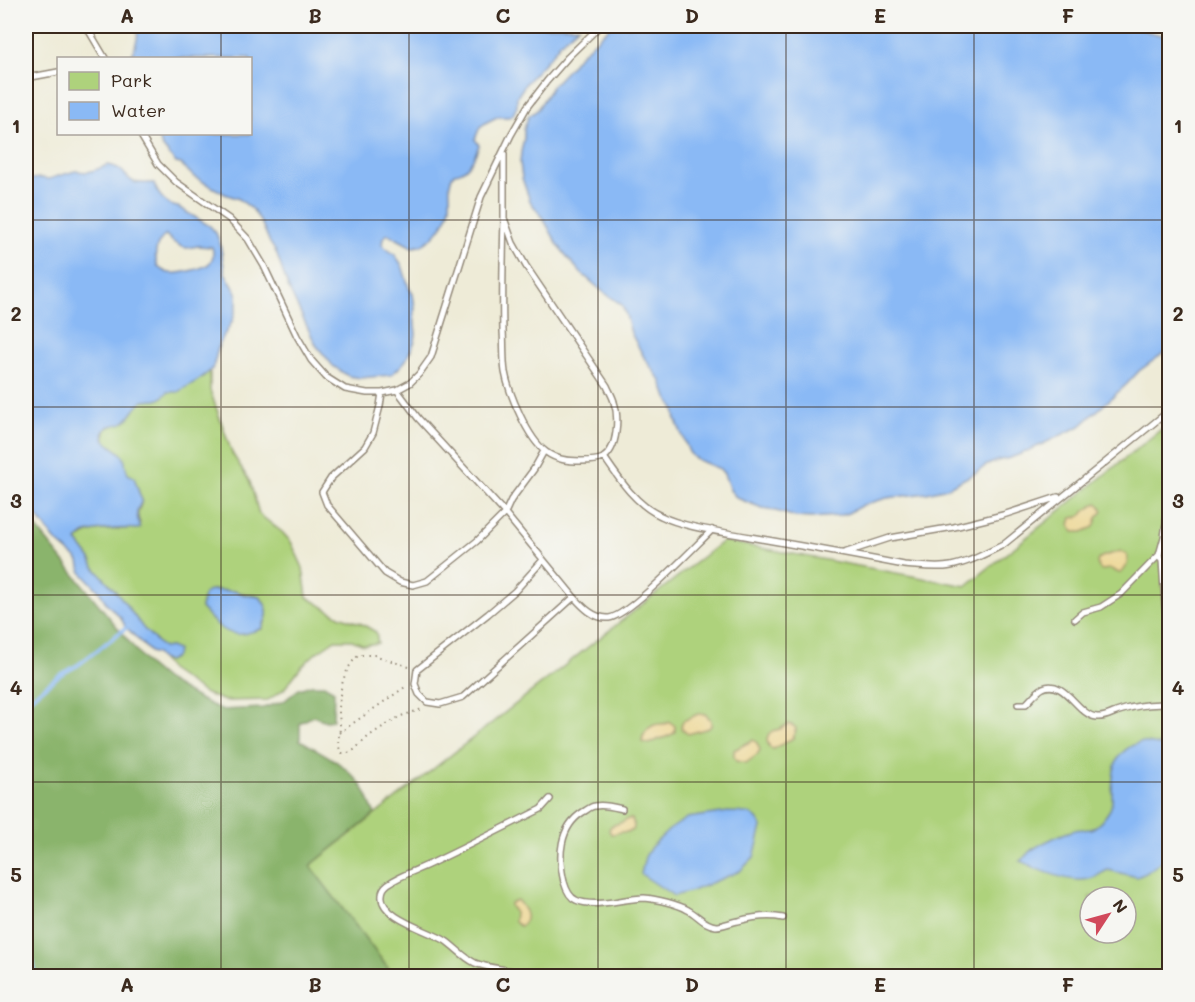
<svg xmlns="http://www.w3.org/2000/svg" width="1195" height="1002" font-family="Mali,sans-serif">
	<rect width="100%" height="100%" fill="#f6f6f2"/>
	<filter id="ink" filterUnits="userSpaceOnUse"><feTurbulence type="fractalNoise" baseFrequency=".0167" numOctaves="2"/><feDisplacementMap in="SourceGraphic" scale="12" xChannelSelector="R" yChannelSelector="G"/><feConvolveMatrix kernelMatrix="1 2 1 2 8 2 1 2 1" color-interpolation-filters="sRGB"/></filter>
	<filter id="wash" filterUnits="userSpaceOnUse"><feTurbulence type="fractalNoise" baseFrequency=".008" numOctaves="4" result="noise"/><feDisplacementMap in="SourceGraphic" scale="24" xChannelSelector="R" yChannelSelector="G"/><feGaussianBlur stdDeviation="1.35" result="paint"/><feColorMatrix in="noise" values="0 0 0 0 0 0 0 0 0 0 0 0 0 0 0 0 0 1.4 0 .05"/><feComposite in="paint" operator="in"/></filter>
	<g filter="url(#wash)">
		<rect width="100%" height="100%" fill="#eeebd7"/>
		<path fill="#aed27c" stroke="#747e4d" stroke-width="1.5" fill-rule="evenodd" d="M210,371V390L232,453L250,482L259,514L282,532L291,542L303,568L307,597L339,616L362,624L376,632L378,643L364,645L352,640H335L316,653L301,667L284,689L268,700L225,701L206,694L170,670L162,660L169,661L170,647L163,648L143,628L119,595L94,567L90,558L77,541C90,526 113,532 131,528L135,529L140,523C135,511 140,511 142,500C139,495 139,491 137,486C134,480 128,476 125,470C124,465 125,460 122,455C115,444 100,448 106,429L132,414L138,404L143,401L160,399L168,392L197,381ZM211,590L234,591L260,597C270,610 269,615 262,629L241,634L215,623L201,608L204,594Z
			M1169,423V976H394L310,866L723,541L966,586ZM1090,897H1126V933H1090Z"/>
		<path fill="#8ab46c" stroke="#626f45" stroke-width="1.5" d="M26,515L148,665L166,680L197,698L222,710L263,708L284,701L299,689L311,685H324L334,691L333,720L326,721L313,716L300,723V740C321,752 346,764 361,785C367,793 370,805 375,814L310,866L394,976H26V708L32,703L26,695Z"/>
		<path fill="#eeda9e" stroke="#94825e" stroke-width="1.5" d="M1097,503L1101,506L1103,511L1097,518L1094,527L1082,532H1074L1070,525L1072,518L1081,516L1085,511Z
			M1121,551L1127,555C1129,562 1127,568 1121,573H1119L1111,569L1101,570C1088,555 1112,555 1121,551Z
			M698,714H705L711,720V726L709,728L688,734L682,729L681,726L683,721Z
			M670,722L675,726V732C669,738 658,738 649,744L642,742C642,735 647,728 654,725C659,723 665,725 670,722Z
			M788,724L792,725L796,728L793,738L774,749L770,748L767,741L768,735L772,731L780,729Z
			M753,740L757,743L760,750L757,755L746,763L736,761L734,757V750Z
			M628,819H632C638,833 630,832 621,832C617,833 614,834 611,834L609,830L611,826C617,823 622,824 628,819Z
			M517,900C524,908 532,919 520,926L514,922L515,913L510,906V903Z"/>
		<path fill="#8ab9f5" stroke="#62728a" stroke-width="1.5" fill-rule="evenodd" d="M136,26H579L560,43L553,53L526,83L517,97V106L513,115L509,117H497L487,122L480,127L475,139L479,145C475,157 468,173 454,173C447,183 451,193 450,205C449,221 429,248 412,247L388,234L383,238L382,245L395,255L402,265L409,288L413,294L415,308L414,314L416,334L415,341L406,360L399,368L391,375L361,378L348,376L333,366L316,345L288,287L276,252L270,243L262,224L253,210L239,199L225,194L194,177L181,164L176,163L162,146L157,134H250V58H132C133,45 141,40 136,26Z
			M611,26H1127L1169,37V349L1139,371L1127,384L1080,426L1028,451L1010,458L1000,460L987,465L977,472L947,488L927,493L887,498L863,505L848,513L838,516L811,518L796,517L769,509L762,508L737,498L730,490L724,474L720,469L698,460L693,457L689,452L676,420L674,408L667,398L661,381L645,359L631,333L626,315L622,305L602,291L580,272L568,258L558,245L544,220L530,201L522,178L520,163L521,152L524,138V129L528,117L537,110L553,85L571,66L576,59Z
			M108,165C126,168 123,177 134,182C140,184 148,183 154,183C157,194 167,206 178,207L210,226L216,233L220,243L225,273L234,288L237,295V305L233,320L219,344L213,368L210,371L197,381L178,392H168L160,399L156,400L143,401C135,407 132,416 124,422C119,426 111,424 107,428C94,441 119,448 123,456C126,462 125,468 128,474L134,477L140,496L142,500L137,511V516L140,528L138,529C126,528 95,529 84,534C81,536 79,538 77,541L90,558L94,567L119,595L143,628L163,648L170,647L177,650L176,656C168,663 162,662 156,654L150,652L125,626L121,618L107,604L99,591L81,572L79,561L76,558L55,540L32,509L26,505V180L40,178L49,179L75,171L88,172L95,170ZM166,235L173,242L182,247L187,248L198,246L212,247C217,265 203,268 189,271C184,272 176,274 170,273C166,273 161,269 158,267C153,255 156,242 166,235Z
			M211,590L234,591L246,595L260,597C270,610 269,615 261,629C255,631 248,633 242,634C224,636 212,620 201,608L204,594Z
			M1141,742L1159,745L1169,752V856L1146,873L1137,877L1108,870C1103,872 1099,875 1095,877C1077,885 1054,875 1037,869C1031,867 1027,862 1020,861C1025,858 1028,852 1033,849C1046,841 1061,834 1075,830C1081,828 1088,831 1093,828C1099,825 1106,816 1109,811C1113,806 1112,800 1112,793C1113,769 1113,751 1141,742Z
			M728,812C744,813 754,810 762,827L754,857L740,871L692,891L674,896L641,874L645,857L651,847L669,830L687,818Z"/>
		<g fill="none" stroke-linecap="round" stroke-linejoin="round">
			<path stroke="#8ab9f5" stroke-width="4" d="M26,701L61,674L78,665L127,627
				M26,948L33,962L35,976"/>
		</g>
	</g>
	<g filter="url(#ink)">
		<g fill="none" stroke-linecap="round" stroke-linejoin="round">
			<g stroke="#948a7a" stroke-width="8">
				<path id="lane" d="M86,26L105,58
					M26,78L58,72
					M140,134L158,164L176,182L229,219L248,239L264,266L297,336L311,360L326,377L345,389L367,393H382L397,390L410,383L419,374L431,357L481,197L511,135L527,107L547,81L568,57L600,26
					M504,154V218L513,243L526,266L607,386C609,391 613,397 614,402C619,417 618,449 603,458C597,461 588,461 581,461C568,461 557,460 546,452C528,439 509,394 505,372C503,359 504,345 503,331C502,293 503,256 504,218
					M397,390L418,418L505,513L574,597C583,607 594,619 609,618C629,616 694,547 712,530
					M382,393L380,406L373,433L365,447L331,478L322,492L327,505L385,573L400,582L413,585L427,581L477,541L505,513L511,500L534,469L544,451
					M604,457C619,479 636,505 661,516C685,528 724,532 750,537C802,546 853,555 904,565C920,566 936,569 951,566C970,562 987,553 1003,545L1170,410
					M844,553L890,538L954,527L1003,515L1058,497
					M1159,555L1162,560L1165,607L1170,630
					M543,560L515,591L488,614L417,670L415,684L419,694L427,702L440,704L463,697L574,597
					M1075,619L1083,612L1101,607L1121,594L1159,555L1164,537L1170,494
					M1018,704H1026C1031,699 1037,691 1043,688C1065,678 1078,716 1097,717C1105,718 1112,713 1119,711C1135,706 1153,703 1170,705
					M622,809C614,807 604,804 595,806C591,806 587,810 583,812C559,827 558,857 564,882C566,889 569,897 576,900C595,909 624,898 644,898C656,899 678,904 688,910C698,915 704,925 716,926C723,926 731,922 738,921C753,917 769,915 783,918
					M528,976C512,968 492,970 475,963C463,957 456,948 446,941C431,931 379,918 382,895C382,890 384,887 388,884C402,874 419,870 434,862C470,845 505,827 541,809L550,799"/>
			</g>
			<path stroke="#948a7a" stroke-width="2" stroke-dasharray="1.5 4.5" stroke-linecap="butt" d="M409,667L374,655H359C343,669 339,691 339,712C339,717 340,721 340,726C340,737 335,743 342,753H348L354,750L369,736L390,722L401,716L422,709
				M339,733L408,685"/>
			<use href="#lane" stroke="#fff" stroke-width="5"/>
		</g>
	</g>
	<path fill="none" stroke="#3b2a1e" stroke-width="1.5" stroke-opacity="0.55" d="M221,26V58M409,26V976M598,26V976M786,26V976M974,26V976M221,134V976M26,220H1170M26,407H1170M26,595H1170M26,782H1170"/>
	<rect width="1195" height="1002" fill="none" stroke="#f6f6f2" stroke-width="66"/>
	<rect x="57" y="57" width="195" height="78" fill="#f6f6f2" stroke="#aba49d" stroke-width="1.5"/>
	<rect x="69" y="72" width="30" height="18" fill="#aed27c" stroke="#aba49d" stroke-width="1.5"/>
	<text x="111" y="87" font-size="18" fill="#3b2a1e">Park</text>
	<rect x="69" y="102" width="30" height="18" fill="#8ab9f5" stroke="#aba49d" stroke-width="1.5"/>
	<text x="111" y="117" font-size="18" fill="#3b2a1e">Water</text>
	<g transform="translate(1108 915) rotate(54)"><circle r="28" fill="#f6f6f2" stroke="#aba49d" stroke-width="1.5"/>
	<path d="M0-4.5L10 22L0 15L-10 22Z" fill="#d1495b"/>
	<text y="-9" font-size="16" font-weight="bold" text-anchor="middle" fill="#3b2a1e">N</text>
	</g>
	<rect x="33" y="33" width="1129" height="936" fill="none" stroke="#3b2a1e" stroke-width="2"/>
	<g font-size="20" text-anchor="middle" font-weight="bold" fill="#3b2a1e">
		<text x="127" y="23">A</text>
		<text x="315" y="23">B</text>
		<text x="503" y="23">C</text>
		<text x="692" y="23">D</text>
		<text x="880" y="23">E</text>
		<text x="1068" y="23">F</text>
		<text x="16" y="133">1</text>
		<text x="1178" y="133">1</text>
		<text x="16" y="321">2</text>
		<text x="1178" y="321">2</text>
		<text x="16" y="508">3</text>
		<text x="1178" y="508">3</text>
		<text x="16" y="695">4</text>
		<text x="1178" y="695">4</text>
		<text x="16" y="882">5</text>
		<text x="1178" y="882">5</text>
		<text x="127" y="992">A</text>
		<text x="315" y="992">B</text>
		<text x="503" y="992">C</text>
		<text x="692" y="992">D</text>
		<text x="880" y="992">E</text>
		<text x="1068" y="992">F</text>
	</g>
</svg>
